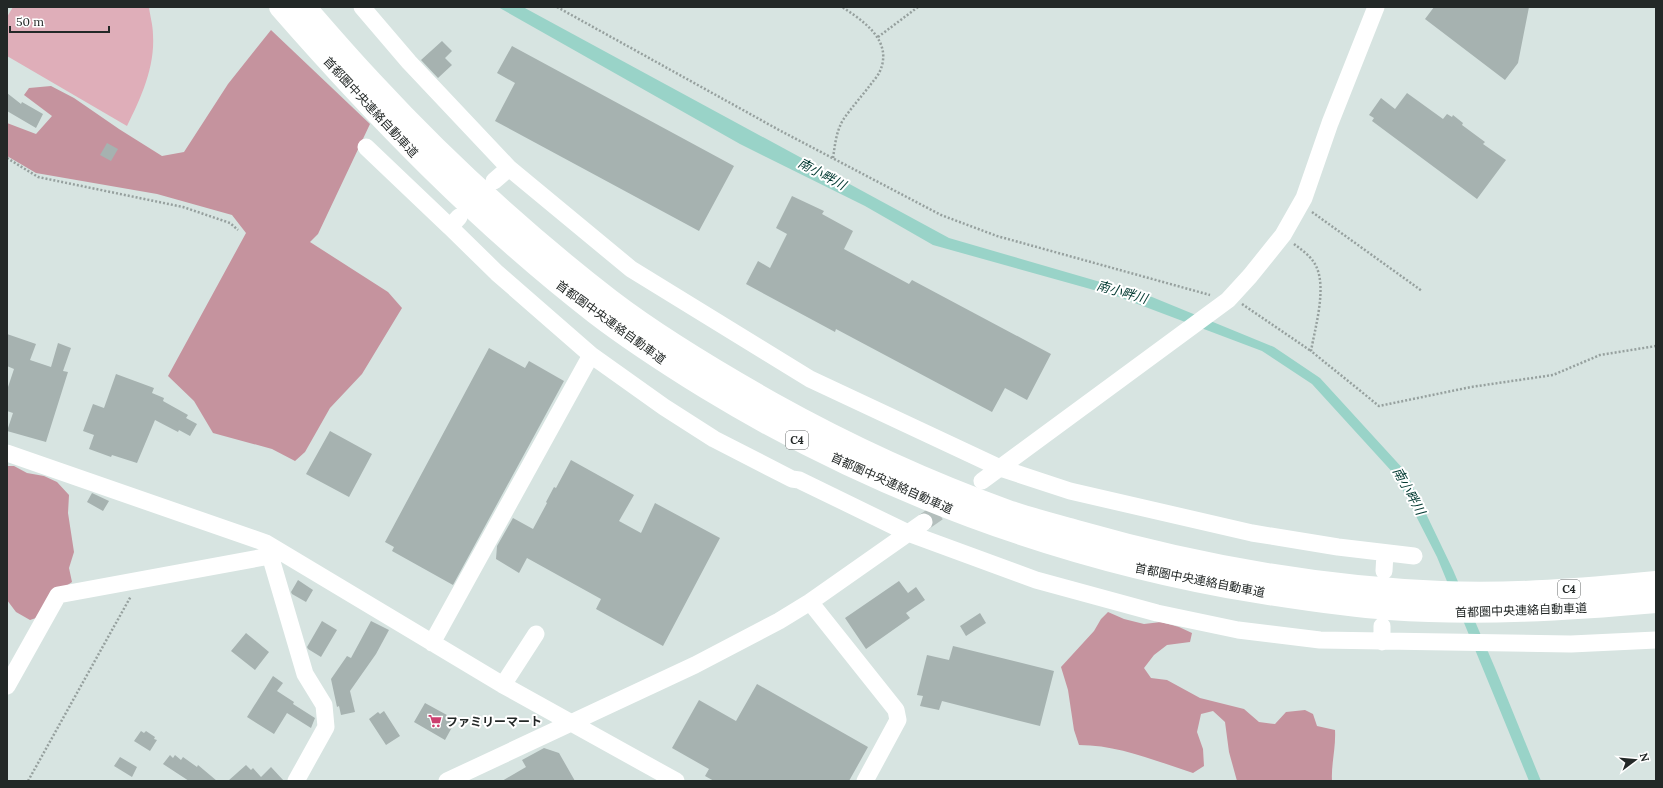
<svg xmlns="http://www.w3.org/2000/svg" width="1663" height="788" font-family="Lora,'Noto Sans JP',serif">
	<rect width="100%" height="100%" fill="#d7e4e1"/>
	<path fill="#dfaeb9" d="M13,7H149C150,16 153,25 153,35C155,67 141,98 127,126L7,56V17Z"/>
	<path fill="#c5939e" d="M271,30L370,124L318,234L310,242L388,292L402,308L362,374L330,408L305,452L295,461L272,449L213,433L194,401L168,376L246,233L232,215L157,194L36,173L7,156V123L36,134L52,116L24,95L29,88L51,86L74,98L119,129L162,156L184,152L228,84Z
		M7,466H14L27,473L44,476L57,482L69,495L68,513L74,552L69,568L72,582L56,593L42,616L30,620L16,612L7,600Z
		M1108,612L1124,619L1144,624L1161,622L1179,627L1192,633L1190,642L1167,645L1154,655L1144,668L1151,678L1167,680L1200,698L1244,709L1259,722L1275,724L1286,712L1305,710L1313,714L1317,726L1335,730C1336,748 1331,764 1332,781H1237L1229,752L1225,722L1213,711L1201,714L1197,732L1203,749L1204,766L1193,773C1156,761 1118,745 1079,745L1074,730L1068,690L1061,667L1094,631L1101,619Z"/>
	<path fill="#99d3c8" d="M498,7H523L949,238L1152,297L1274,347L1320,378L1406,472L1453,570L1495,668L1541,781H1529L1437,557L1395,475L1312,384L1262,351L1119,297L933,245L865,206L740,144Z"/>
	<path fill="#a6b2b0" d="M1434,7H1529L1518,63L1505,80L1425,19Z
		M442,41L452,51L445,58L452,65L438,78L421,60Z
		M512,46L734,166L699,231L495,121L515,83L497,73Z
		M7,93L21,104L22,102L43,114L36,128L7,111Z
		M1407,93L1443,119L1447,114L1452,117L1453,115L1463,123L1462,125L1485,142L1483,144L1506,160L1477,199L1372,121L1374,118L1369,115L1381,98L1395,109Z
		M107,143L118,149L111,161L100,155Z
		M792,196L824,211L822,214L853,231L844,249L909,284L912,280L1051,354L1027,400L1005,388L992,412L836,329L835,332L746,284L758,261L770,268L787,234L776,228Z
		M7,334L36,344L30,360L51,367L58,343L71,348L63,371L68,372L46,442L7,431L13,413L7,411V390L14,369L7,366Z
		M489,348L525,368L529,361L564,381L453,585L392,551L394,547L385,542Z
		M116,374L154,388L152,393L164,398L163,401L188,415L186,418L197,424L190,436L179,430L178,432L155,420L137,463L112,455L111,457L89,449L94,435L83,431L93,404L104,408Z
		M330,431L372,454L349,497L306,474Z
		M571,460L634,495L619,521L641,533L655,503L720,538L663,646L596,609L601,599L527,558L519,573L496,559L497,546L513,518L533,529L547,503L546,502L554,487L556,488Z
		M92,493L109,501L103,511L87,502Z
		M298,580L313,590L306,602L292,594L291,592Z
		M899,581L908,593L916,587L925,600L906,613L910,618L866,649L845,618Z
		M980,613L986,623L966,636L960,626Z
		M322,621L337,630L321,657L308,649L307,647Z
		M371,621L389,630L376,654L350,691L355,712L341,715L339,706L337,707L331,679L347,656L351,658Z
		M246,633L269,652L255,670L231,651Z
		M953,646L1054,671L1040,726L942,701L939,710L920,706L923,696L917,695L927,655L949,660Z
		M273,676L283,683L277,691L294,702L293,704L315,718L311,728L287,713L274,734L247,717Z
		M757,684L868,747L849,781H714L705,776L709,769L672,748L699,700L736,721Z
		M425,703L456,720L445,740L414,722Z
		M384,711L400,736L386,745L369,719L378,712L380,714Z
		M141,731L144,733L146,731L155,737L154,739L157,740L150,751L134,741Z
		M544,748L559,753L575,781H502L526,767L522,760Z
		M170,755L173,758L175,755L181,760L183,757L197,767L198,765L217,781H189L163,764Z
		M120,757L137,767L132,777L114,766Z
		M246,765L251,770L253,768L261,777L271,767L284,781H228Z"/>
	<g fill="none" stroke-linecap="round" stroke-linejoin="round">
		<path stroke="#b3bebc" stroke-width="17" stroke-dasharray="17 8" stroke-linecap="butt" d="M924,522L954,501"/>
		<path stroke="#96a09e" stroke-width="2.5" stroke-dasharray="2 2" stroke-linecap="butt" d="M557,7L779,130L941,215L997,236L1210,295
			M878,37L918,7
			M7,158L38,177L183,207L230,223L238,230
			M833,158C835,145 836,132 843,120C851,108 862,96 871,84C874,80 878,76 880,71C893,41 864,21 842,7
			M1312,212L1422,291
			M1294,244C1302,250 1311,256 1316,266C1327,288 1315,328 1311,351L1379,406L1471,387L1553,375L1600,355L1656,346
			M1242,304L1311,351
			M28,781L131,596"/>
		<path stroke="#fff" stroke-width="17" d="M362,7L409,62L509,168L631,269L810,379L1000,468L1070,491L1252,533L1338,547L1414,556
			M366,147L450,227
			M494,181L509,168
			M459,217L450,227L497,273L591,355L664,407L714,439L792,479L799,480L908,533L1036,580L1157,613L1238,630L1320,640L1571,644L1656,640
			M7,453L266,543L503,685L676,781
			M982,481L1228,300L1250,276L1283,235L1304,198L1330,123L1376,7
			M267,545L305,674L324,705L326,727L296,781
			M1384,571L1385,553
			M810,602L896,710L898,720L865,781
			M1382,642V626
			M432,643L591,355
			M503,685L536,634
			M7,686L58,595L270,556
			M447,781L695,665L779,621L810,602L924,522"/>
		<path stroke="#fff" stroke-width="22" d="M280,7C377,118 479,223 595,313C630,340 669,365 706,388C875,491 1062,560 1256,592C1300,599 1344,606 1389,609C1478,615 1567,610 1656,602
			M305,7C327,32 349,58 372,82C445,161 525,234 610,300C661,339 717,372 772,403C849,446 928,482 1011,512C1032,519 1055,525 1077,531C1196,565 1318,587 1441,592C1513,595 1584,589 1656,582"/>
	</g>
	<defs>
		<g id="supermarket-bare" transform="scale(1.08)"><path d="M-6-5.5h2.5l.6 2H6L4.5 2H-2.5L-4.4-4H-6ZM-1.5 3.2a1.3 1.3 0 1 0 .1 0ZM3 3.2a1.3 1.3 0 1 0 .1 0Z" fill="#cc3f6f" stroke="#fff" stroke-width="2.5" paint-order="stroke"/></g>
	</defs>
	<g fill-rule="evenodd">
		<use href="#supermarket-bare" x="435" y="721"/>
	</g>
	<g text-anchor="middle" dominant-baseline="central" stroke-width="4" stroke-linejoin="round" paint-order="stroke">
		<g fill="#fff" stroke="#656868" stroke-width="1">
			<rect x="786" y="431" width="22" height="18" rx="3"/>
			<rect x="1558" y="580" width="22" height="18" rx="3"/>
		</g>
		<g font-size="11" font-weight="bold" fill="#232827">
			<text x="797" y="440">C4</text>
			<text x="1569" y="589">C4</text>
		</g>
		<g font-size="12" fill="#232827" stroke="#fff">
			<text transform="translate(371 107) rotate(47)">首都圏中央連絡自動車道</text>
			<text transform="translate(611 322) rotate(36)">首都圏中央連絡自動車道</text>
			<text transform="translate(892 483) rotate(24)">首都圏中央連絡自動車道</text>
			<text transform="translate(1200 580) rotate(11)">首都圏中央連絡自動車道</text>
			<text transform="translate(1521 610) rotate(-2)">首都圏中央連絡自動車道</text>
		</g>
		<g font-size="12" font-weight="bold" fill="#232827" stroke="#fff" text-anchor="start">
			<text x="446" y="721">ファミリーマート</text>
		</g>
		<g font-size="13" font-style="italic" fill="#003830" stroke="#fff">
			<text transform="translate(822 174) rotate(28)">南小畔川</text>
			<text transform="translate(1122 292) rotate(16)">南小畔川</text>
			<text transform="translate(1409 491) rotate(61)">南小畔川</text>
		</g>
	</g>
	<rect width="1663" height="788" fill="none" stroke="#232827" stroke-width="16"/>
	<g transform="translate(1635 760) rotate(74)" stroke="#ffffff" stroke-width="3" paint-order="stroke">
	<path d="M0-3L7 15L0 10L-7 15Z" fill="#232827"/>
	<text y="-6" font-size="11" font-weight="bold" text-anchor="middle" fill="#232827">N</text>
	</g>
	<path d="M10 26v6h99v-6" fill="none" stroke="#232827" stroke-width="2"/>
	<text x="16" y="26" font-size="12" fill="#232827" stroke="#ffffff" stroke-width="3" paint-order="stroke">50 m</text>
</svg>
